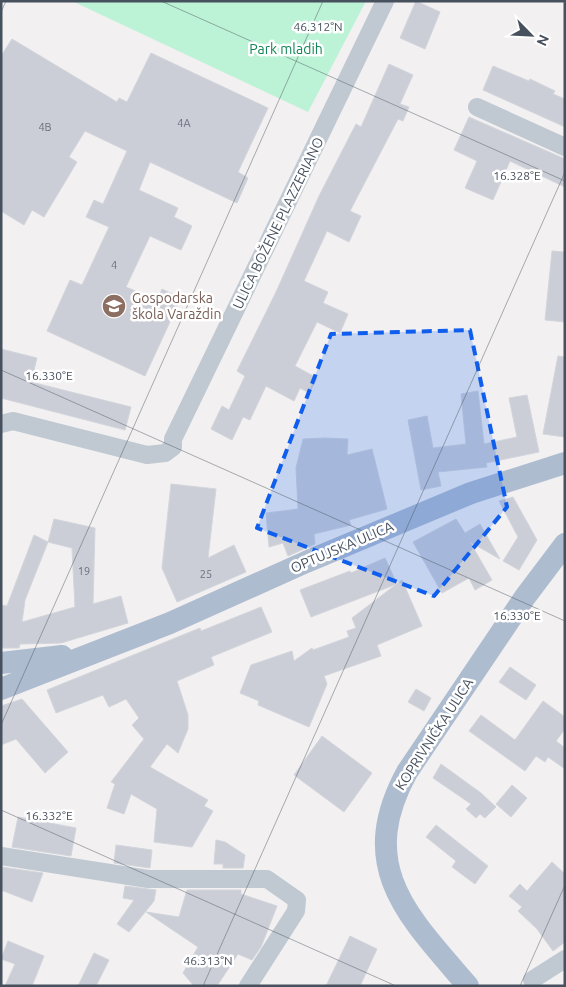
<svg xmlns="http://www.w3.org/2000/svg" width="566" height="987" font-family="Ubuntu,sans-serif">
	<rect width="100%" height="100%" fill="#f2f0f0"/>
	<path fill="#bcf2d5" d="M72,1H366L308,112Z"/>
	<path fill="#cbced6" stroke="#d3d5dc" fill-rule="evenodd" d="M416,1L440,12L425,49L400,38Z
		M12,39L117,102L119,98L127,102L151,53L268,108L238,172L248,178L237,203L150,162L139,190L178,208L174,217L192,226L181,250L150,236L126,287L157,300L162,289L181,298L145,376L47,331L70,280L82,285L109,227L86,217L94,200L103,204L127,151L85,131L69,157L77,162L44,217L32,210L24,225L1,211V56Z
		M389,64L413,75L400,104L409,107L403,121L398,119L350,211L361,216L349,242L327,231L304,281L328,292L323,303L348,314L340,333L317,322L295,366L317,378L309,393L300,388L294,401L266,386L250,420L243,417L232,440L211,429L222,406L229,410L245,376L237,371L276,292L319,196L356,124L361,127Z
		M493,66L529,81L530,79L555,91L553,94L565,99V127L483,90Z
		M469,117L565,159V187L510,161L493,200L465,188L477,161L454,150Z
		M552,251L565,252V322L545,320Z
		M1,349L37,358L31,382L131,407L125,430L1,398Z
		M558,356L565,357V437L543,434Z
		M478,391L484,444L517,437L509,398L527,395L539,452L486,463L487,467L438,472L441,486L421,490L408,420L427,416L433,448L466,444L461,394Z
		M325,438L348,439L347,455L372,449L387,509L349,520L351,525L314,534L315,544L288,556L283,543L269,547L266,513L298,509L296,468L303,439Z
		M171,484L216,489L208,558L234,545L246,572L177,602L162,568Z
		M513,497L537,540L519,570L503,561L518,537L499,501Z
		M54,519L95,528L93,604L121,596L128,623L61,643L20,644L19,648H1V605L7,606L34,535L48,542ZM48,542L72,548L75,607L22,622L25,600Z
		M456,519L465,533L480,524L500,559L470,542L492,580L475,590L469,578L442,593L413,542Z
		M385,558L397,584L311,617L300,590L350,571L351,573Z
		M402,580L422,626L377,645L381,656L324,676L327,684L309,727L258,705L259,701L240,693L251,665L292,651L294,661L312,648L313,650L349,637L347,631L356,628L352,618Z
		M261,607L272,632L211,657L214,665L177,681L188,715V729L178,753L167,744L150,767L208,800L204,806L213,811L192,847L154,842L157,809L131,794L124,814L107,808L115,784L111,782L144,739L132,725L139,718L126,699L109,707L103,695L56,713L47,690L200,628L201,631Z
		M510,667L536,685L526,700L499,682Z
		M416,689L431,698L424,711L408,702Z
		M22,699L68,752L45,773L16,739L1,745V706Z
		M543,701L565,717V729L556,741L565,748V769L548,757L545,762L536,756L525,771L469,731L481,715L515,740Z
		M322,736L372,773L344,812L294,775Z
		M441,764L481,793L496,807L485,818L480,814L476,818L466,809L471,804L433,778Z
		M512,785L527,798L511,817L496,804Z
		M18,817L76,828L71,856L12,847Z
		M436,825L488,866L475,884L452,867L456,861L426,837Z
		M216,840L225,842L245,855L243,868H223V864H214Z
		M116,845L152,850L150,868L114,863Z
		M552,862L565,874V942L553,951L537,929L518,911L522,907L509,896L520,884L527,891Z
		M1,867L43,873L32,902L1,890Z
		M125,886L156,890L154,901L129,932L117,924L134,900L123,898Z
		M187,890H241V894L277,906L261,947L252,960L238,954L217,986H194L183,973L198,947L146,912L179,917Z
		M350,936L377,949L360,986H326Z
		M8,941L44,956L32,986H5L15,964L1,959Z
		M94,953L109,960L96,986H78Z"/>
	<g fill="none" stroke-linecap="round" stroke-linejoin="round">
		<path stroke="#c0c9d2" stroke-width="18" d="M477,107L565,147
			M1,424L13,421L147,455L165,453L173,447V439L385,1
			M1,856L148,879H267L297,900L296,911L248,986
			M532,980L565,959"/>
		<path stroke="#aebcd0" stroke-width="22" d="M1,663L62,656
			M1,689L170,623L306,562L471,493L565,463
			M468,986C408,916 355,867 407,772L525,597L565,544"/>
	</g>
	<path fill="#0f5eed" fill-opacity="0.2" stroke="#0f5eed" stroke-width="4" stroke-dasharray="10 6" stroke-linejoin="round" d="M470,330L507,507L434,596L257,528L331,334Z"/>
	<path fill="none" stroke="#47515e" stroke-width="1" stroke-opacity="0.45" d="M161,1L565,181M1,12L6,1M1,370L565,621M1,725L323,1M1,810L396,986M203,986L565,172M520,986L565,885"/>
	<defs>
		<g id="school-disc" transform="scale(1.25)"><circle r="9.5" fill="#8d6e63" stroke="#fff"/><path d="M0-5L7-2L0 1L-7-2ZM-4 1L0 2.5L4 1V4Q0 6-4 4Z" fill="#fff"/></g>
	</defs>
	<g fill-rule="evenodd">
		<use href="#school-disc" x="114" y="306"/>
	</g>
	<g text-anchor="middle" dominant-baseline="central" stroke-width="5" stroke-linejoin="round" paint-order="stroke">
		<g font-size="11" fill="#68707c">
			<text x="184" y="123">4A</text>
			<text x="45" y="127">4B</text>
			<text x="114" y="265">4</text>
			<text x="84" y="571">19</text>
			<text x="206" y="574">25</text>
		</g>
		<g font-size="14" fill="#128555" stroke="#fff">
			<text x="286" y="49">Park mladih</text>
		</g>
		<g font-size="14" fill="#47515e" stroke="#fff">
			<text transform="translate(278 223) rotate(-64)">ULICA BOŽENE PLAZZERIANO</text>
			<text transform="translate(342 547) rotate(-23)">OPTUJSKA ULICA</text>
			<text transform="translate(434 734) rotate(-57)">KOPRIVNIČKA ULICA</text>
		</g>
		<g font-size="14" fill="#785e54" stroke="#fff" text-anchor="start">
			<text x="132" y="298">Gospodarska<tspan x="132" dy="16">škola Varaždin</tspan></text>
		</g>
	</g>
	<g font-size="12" text-anchor="middle" fill="#47515e" stroke="#fff" stroke-width="5" stroke-linejoin="round" paint-order="stroke">
		<text x="318" y="31">46.312°N</text>
		<text x="517" y="180">16.328°E</text>
		<text x="49" y="380">16.330°E</text>
		<text x="517" y="620">16.330°E</text>
		<text x="49" y="820">16.332°E</text>
		<text x="208" y="965">46.313°N</text>
	</g>
	<rect width="566" height="987" fill="none" stroke="#47515e" stroke-width="5"/>
	<g transform="translate(531 35) rotate(114)" stroke="#ffffff" stroke-width="4" paint-order="stroke">
	<path d="M0-4L9 19L0 12L-9 19Z" fill="#47515e"/>
	<text y="-8" font-size="14" font-weight="bold" text-anchor="middle" fill="#47515e">N</text>
	</g>
</svg>
